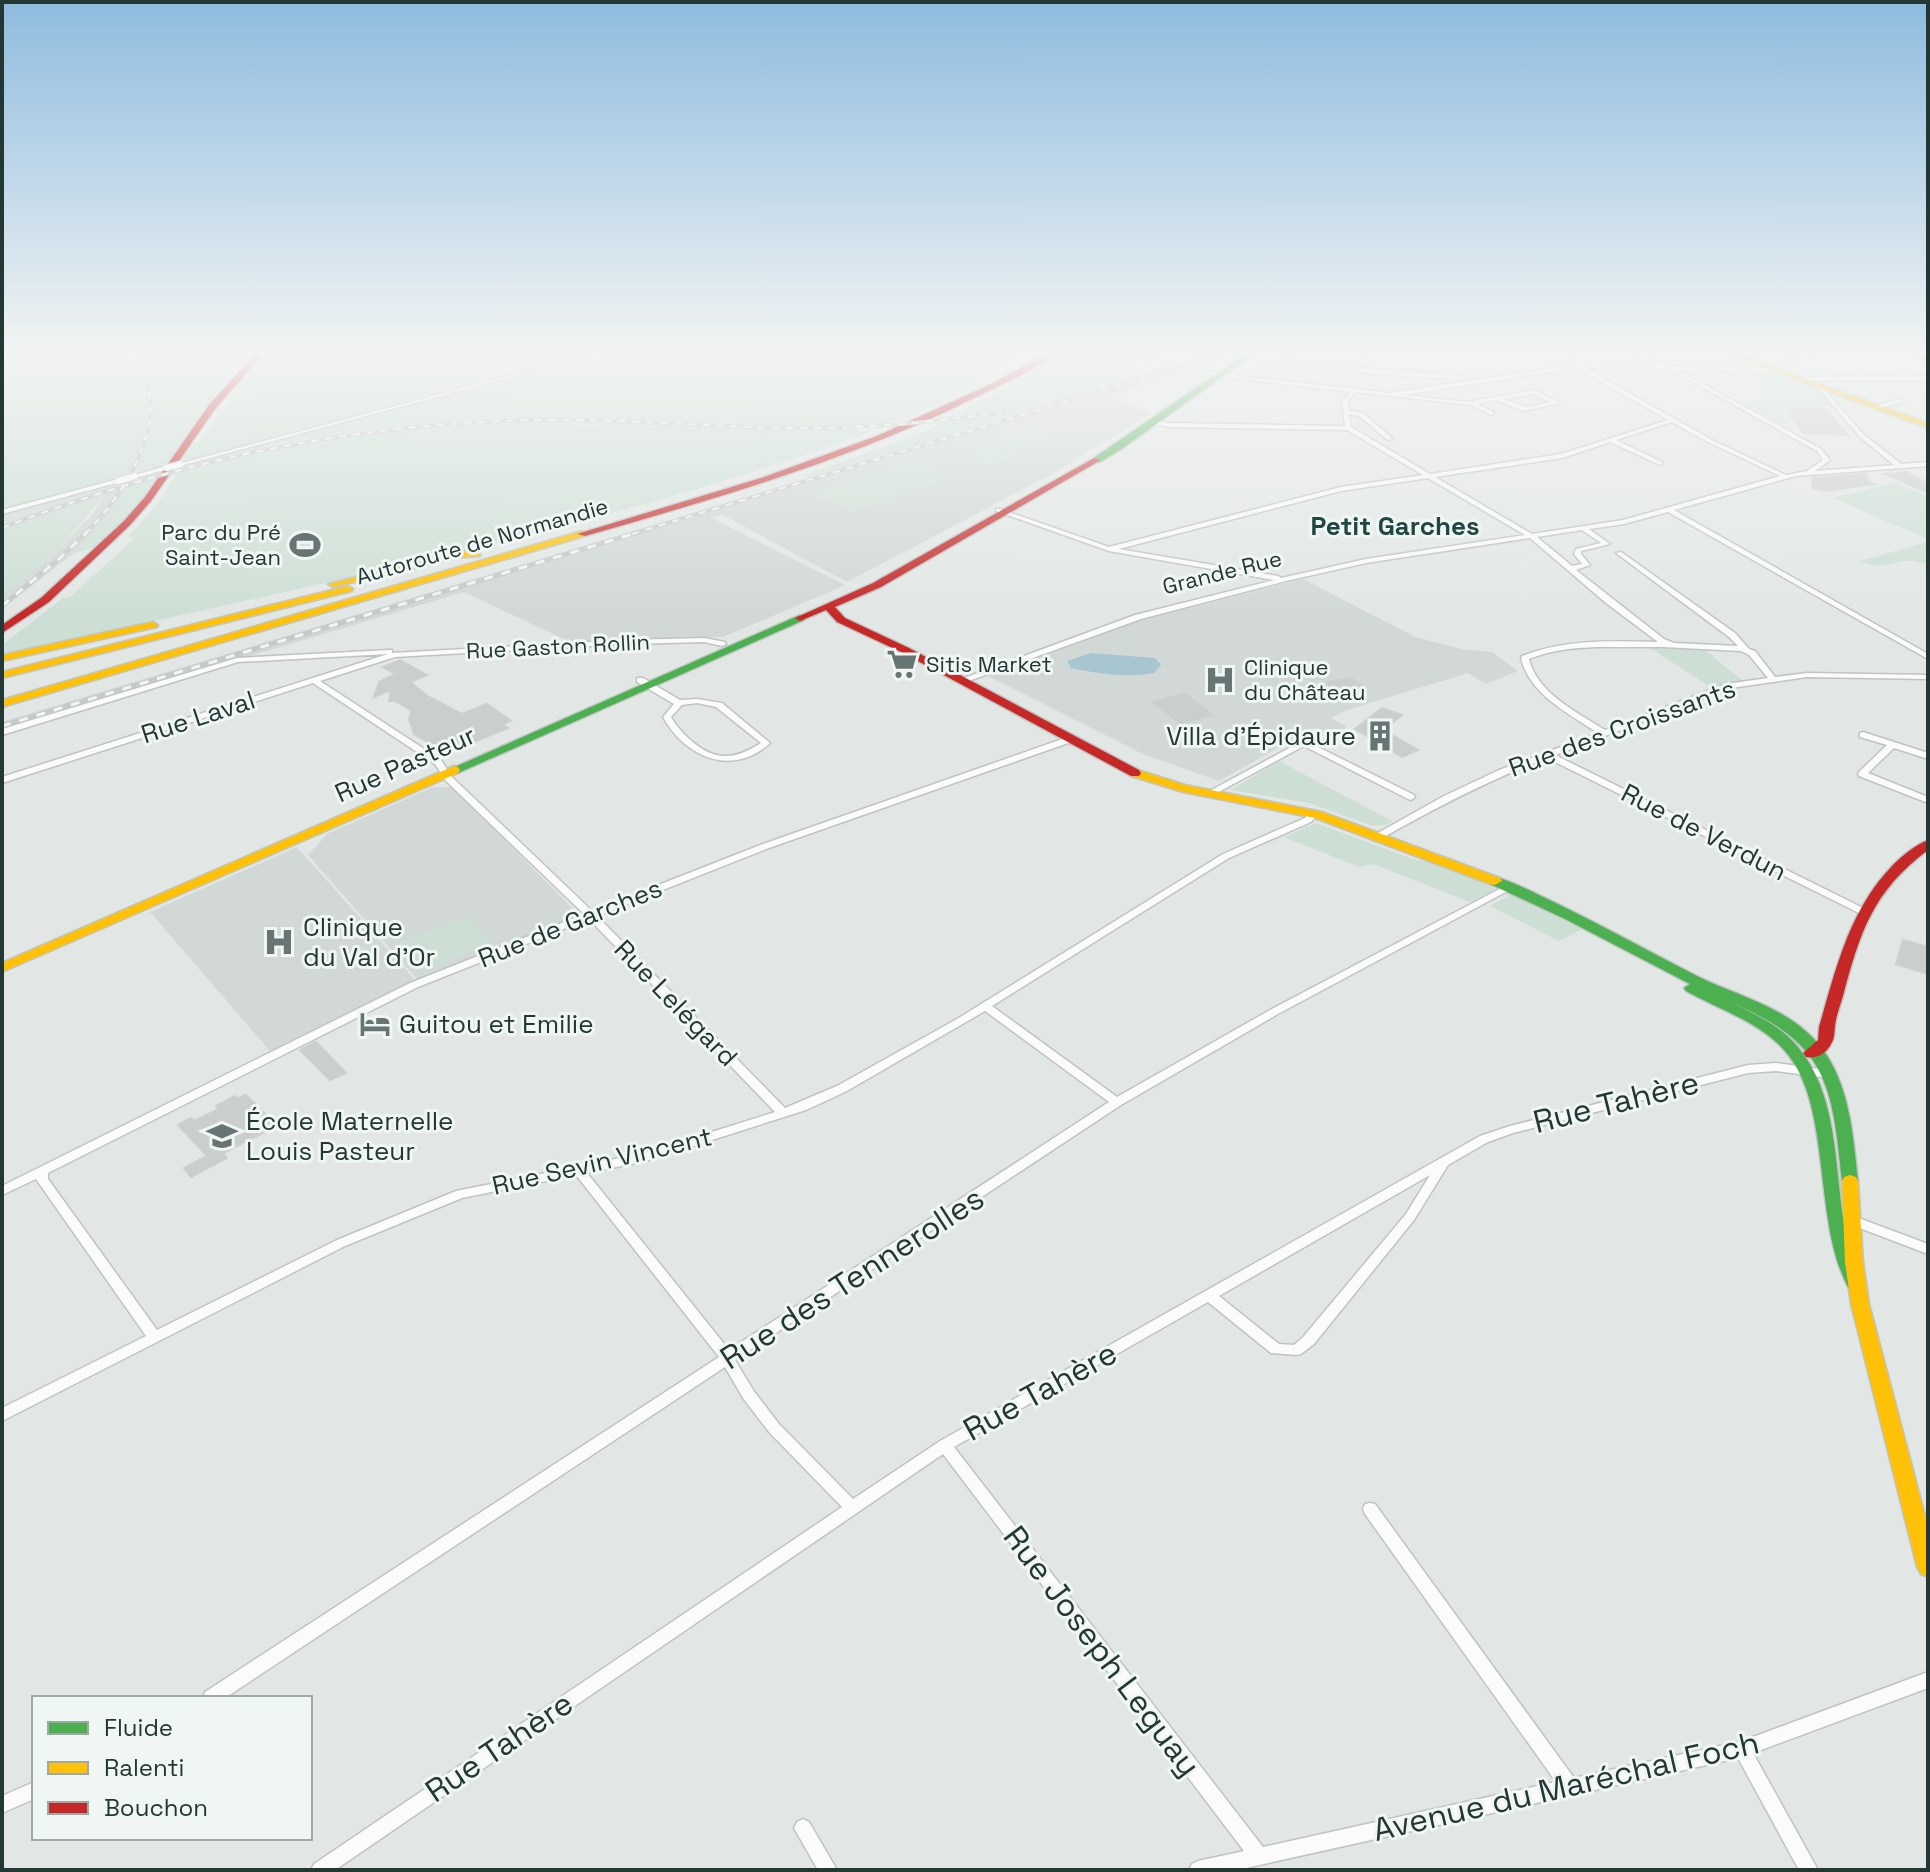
<svg xmlns="http://www.w3.org/2000/svg" width="1930" height="1872" font-family="'Space Grotesk',sans-serif">
	<rect width="100%" height="100%" fill="#e2e7e5"/>
	<path fill="#d1d8d5" d="M1207,354H1234L1108,397L1152,413L1050,475L847,582L723,515L712,518L845,585L723,637L572,643L464,592L2,730V722L1050,405L938,424L947,419L1074,395Z
		M514,418L790,426L866,425L855,431L830,432L556,423L467,426L318,442L179,471L180,467L243,451L338,434L424,423Z
		M159,473L158,476L129,485L108,515L74,553L2,609V595L58,550L90,517L108,491L2,531V524L81,495Z
		M1303,579L1415,637L1461,649L1492,652L1518,671L1486,684L1468,673L1347,710L1331,718L1347,727L1329,734L1315,727L1219,781L1143,754L988,676L1135,622Z
		M433,787H453L574,910L567,920L417,979L308,855L327,834Z
		M297,847L415,980L270,1051L150,912Z"/>
	<path fill="#cddfd4" d="M2,354H248L177,447L198,442L253,372L271,354H1023C989,376 933,411 894,421C846,434 788,426 738,424C647,420 557,415 466,420C307,430 151,467 2,524Z
		M1062,354H1183L1109,371L1121,381C1087,392 988,422 957,414L994,395Z
		M1744,370C1777,371 1813,381 1835,407L1789,405L1794,412L1782,413L1790,423L1781,424L1741,402L1771,399Z
		M1054,404L809,477L805,475L918,435L938,424Z
		M505,423L872,431C719,488 560,528 401,565C270,596 138,625 6,653L2,651V645L63,598L70,597L135,538L128,537L155,507L179,471C287,444 395,431 505,423Z
		M1029,428L1053,438L1018,451L991,439Z
		M992,446L1017,456L987,466L961,456Z
		M915,461L954,478L851,512L812,493Z
		M158,476C138,504 111,549 74,553L108,515L129,485Z
		M1894,483L1928,496V539L1832,498Z
		M109,490L58,550L2,595V531Z
		M1928,542V565C1897,552 1892,575 1860,561Z
		M1648,647L1705,650L1743,681L1712,688Z
		M1279,761L1392,821L1385,825H1370L1309,803L1231,790Z
		M1316,823L1413,859L1442,865L1496,889L1470,902L1373,864L1359,867L1284,837Z
		M1510,895L1582,929L1559,941L1490,906Z
		M467,916L493,943L419,973L394,945Z"/>
	<path fill="#a7c6d1" d="M1091,653L1155,658L1161,665L1154,673C1126,678 1099,674 1071,668L1067,661Z"/>
	<path fill="#cacecd" stroke="#cbd0ce" stroke-width="2" d="M1790,407L1825,409L1848,435L1803,433L1789,414H1795Z
		M1907,472L1928,484V493L1885,474Z
		M1866,474L1868,481L1874,484L1826,491L1813,488L1812,478Z
		M400,660L427,675L410,682L429,697L462,714L487,704L511,721L502,724L508,728L447,753L414,734L409,719L412,711L395,701H389L391,690L374,697L379,682L396,674L383,667Z
		M1351,678L1365,687L1332,698L1323,692L1329,682Z
		M1184,693L1188,696L1213,715L1181,724L1152,702Z
		M1382,708L1402,715L1383,730L1418,750L1402,757L1355,729Z
		M1903,940L1928,947V974L1896,964Z
		M316,1042L346,1073L330,1080L300,1050Z
		M246,1095L273,1122L267,1125L271,1129L223,1153L227,1158L191,1177L184,1168L207,1156L178,1125L191,1118L194,1121L219,1109L216,1106L235,1096L238,1099Z"/>
	<g fill="none" stroke-linecap="round" stroke-linejoin="round">
		<g stroke="#bfc4c2" stroke-width="3">
			<path id="street" d="M590,354H598L183,465L178,464Z
				M1238,354L1354,368L1361,354H1367L1359,368L1465,376L1468,378L1465,380L1383,375L1240,357L1237,355Z
				M1547,354H1554L1579,364L1660,366L1631,354H1638L1670,366L1773,368L1804,354H1811L1774,372L1678,370L1821,449L1830,460L1815,471L1894,465L1860,437L1819,389V387L1821,386L1864,435L1901,464L1928,462V466L1796,476L1674,510L1928,654V659L1668,512L1624,524L1589,529L1610,544L1581,551V554L1590,565L1576,570L1664,639L1674,643L1738,646L1729,637L1616,553L1621,552L1735,633L1749,649L1755,651L1775,677L1807,673L1928,675V679L1807,677L1731,688L1555,755L1865,909L1867,911L1865,913H1859L1547,758C1489,780 1437,807 1382,838H1376L1374,836L1376,834L1444,796L1499,770L1598,733C1569,714 1529,694 1521,658L1522,656C1565,639 1613,641 1658,642L1606,603L1530,538L1366,563L1286,581L1141,619L963,683H960L956,681L1135,615L1274,580L1109,551L996,511V509H1000L1109,547L1341,487L1423,475L1347,430L1169,427L1149,423V421L1151,420L1169,423L1345,426L1342,402L1350,392L1209,375L1206,373L1207,372L1390,393L1572,365ZM1577,368L1668,420L1561,454L1430,474L1351,427L1349,414L1359,416L1388,440L1393,439L1363,413L1349,411L1348,402L1355,392L1471,405L1491,415L1494,413L1493,412L1477,404L1496,400L1524,411L1560,403L1534,390L1467,402L1403,395ZM1585,368L1669,369L1817,451L1823,460L1807,471L1786,475L1712,440ZM1533,394L1551,402L1525,407L1504,399ZM1672,422L1708,442L1780,476L1623,520L1532,534L1435,477L1562,458L1610,442L1660,465L1662,464V462L1616,440ZM1428,478L1525,535L1366,559L1281,578L1278,576L1119,549L1341,491ZM1582,530L1601,543L1576,549L1574,554L1582,564L1572,566L1537,537ZM1597,647H1663L1741,651L1749,655L1768,678L1726,684L1605,730C1578,713 1537,693 1529,659C1551,650 1573,648 1597,647Z
				M1928,376V380L1800,381L1797,379L1800,377Z
				M1901,399L1904,401L1903,402L1874,409L1871,407Z
				M166,466L168,467V469L135,478L132,476Z
				M118,479L120,480V482L2,514V510Z
				M704,638L725,642L726,644L722,646L704,642L627,644L395,657L320,681L441,760L452,777L592,911L763,844L1068,737H1074V741L769,848L597,916L785,1108L837,1086L957,1019L1223,854L1305,818L1310,812H1316L1318,814L1311,822L1229,858L992,1006L1117,1097L1270,1010L1507,885L1510,884L1515,887L1278,1014L1121,1105L735,1360L753,1390L779,1424L853,1499L940,1441L1480,1136L1510,1126L1748,1065L1776,1063L1833,1071L1835,1074L1833,1077L1829,1078L1776,1071L1748,1073L1513,1133L1488,1142L1448,1165L1414,1220L1314,1344L1301,1354L1296,1355L1271,1353L1208,1302L954,1447L1263,1847L1556,1782L1365,1514L1363,1509L1365,1504L1370,1503L1375,1504L1574,1778L1742,1741L1928,1672V1688L1753,1753L1818,1870H1799L1738,1758L1237,1870H1189L1192,1864L1198,1861L1244,1851L943,1454L335,1870H311L314,1864L842,1507L769,1432L743,1398L725,1367L225,1698H203L205,1692L719,1357L576,1175L462,1198L345,1246L2,1421V1408L146,1336L36,1179L2,1195V1186L410,983L584,914L446,781L435,764L313,683L2,783V777L388,654L238,662L2,735V729L237,658L389,650H392V653L627,640ZM589,919L775,1112L645,1153L456,1191L337,1240L157,1330L48,1179V1173L418,987ZM985,1011L1109,1102L729,1350L587,1173L646,1161L806,1110L845,1092ZM1430,1175L1406,1214L1304,1336L1294,1345L1279,1344L1219,1296Z
				M637,678H643L680,700L697,699L722,703L770,743C732,778 685,757 663,717L674,704L637,682ZM697,703L716,707L761,743C750,750 737,757 723,756C703,755 681,734 671,717L682,705Z
				M1863,732L1928,753V759L1894,748L1868,773L1928,797V803L1859,776L1858,774L1859,772L1887,745L1860,737V733Z
				M1304,740L1414,795L1415,797L1411,800L1408,799L1304,746L1213,795L1210,796L1206,793Z
				M1853,1216L1928,1244V1254L1849,1224L1847,1221L1849,1218Z
				M34,1782V1799L2,1813V1796Z
				M803,1819L809,1822L837,1870H818L794,1828L797,1822Z"/>
		</g>
		<g stroke="#bfc5c3" stroke-width="3">
			<path id="fast" d="M1245,354H1254L1120,450L1100,462H1094V458Z
				M800,615L805,618L804,620L458,773L454,774L448,770Z
				M1495,877C1518,883 1540,896 1562,906C1607,928 1652,953 1697,976C1735,995 1783,1006 1814,1039C1849,1076 1853,1133 1858,1181L1856,1185L1850,1187L1844,1185L1842,1181C1832,1082 1827,1043 1730,1002C1753,1013 1780,1025 1797,1046C1838,1094 1834,1164 1844,1223C1848,1243 1855,1263 1863,1282L1860,1287L1854,1289L1848,1287C1812,1218 1833,1106 1785,1051C1760,1022 1718,1009 1686,991L1684,988L1690,984L1565,919L1490,884L1488,881Z"/>
		</g>
		<g stroke="#bfc5c3" stroke-width="3">
			<path id="slow" d="M1726,354H1737L1928,423V428Z
				M582,531L587,534L585,536L2,707V700Z
				M477,551L480,552V556L456,558L333,587L328,584L456,552Z
				M348,586L353,589L352,591L2,678V672Z
				M153,622L158,625L157,627L2,661V655Z
				M454,766L458,767L460,770L458,773L2,972V963Z
				M1135,769L1185,785L1322,812L1500,878L1502,881L1495,885L1490,884L1315,818L1183,792L1131,776L1129,773Z
				M1850,1175L1856,1177L1858,1181L1863,1262L1869,1304L1928,1527V1577L1921,1574L1917,1567L1851,1304L1845,1262L1842,1181L1844,1177Z"/>
		</g>
		<g stroke="#bfc5c3" stroke-width="3">
			<path id="jam" d="M255,354H263L215,409L151,501L130,525L49,602L2,633V625L41,598L124,521L145,497L209,405Z
				M1046,354H1055C1028,374 994,388 964,403C843,462 714,499 585,536L577,534L761,478L877,436L991,384Z
				M1913,354H1922L1928,358V363Z
				M1094,458L1101,460L881,587L835,607L845,618L909,648L1139,770L1141,773L1139,776H1131L901,652L837,622L826,610L800,621L795,618L873,583Z
				M1928,840V850C1873,891 1860,932 1843,996C1840,1006 1836,1016 1835,1026C1834,1033 1835,1038 1831,1044C1826,1054 1816,1059 1806,1057L1803,1053L1818,1040L1819,1027C1836,969 1849,910 1893,865C1902,856 1915,845 1928,840Z"/>
		</g>
		<use href="#street" fill="#fbfbfb" fill-rule="evenodd"/>
		<use href="#fast" fill="#4caf50" fill-rule="evenodd"/>
		<use href="#slow" fill="#ffc107" fill-rule="evenodd"/>
		<use href="#jam" fill="#c62828" fill-rule="evenodd"/>
		<g stroke="#c6c9c9" stroke-width="4">
			<path id="rail-far1" d="M2,528C175,461 353,423 538,420C621,419 704,426 786,428C859,429 931,423 1003,412
				M85,534C120,499 158,442 149,389C147,378 140,365 136,354
				M632,534L1222,354"/>
		</g>
		<g stroke="#c6c9c9" stroke-width="5">
			<path id="rail" d="M2,606L60,558L87,532
				M2,726L639,532"/>
		</g>
		<use href="#rail-far1" stroke="#f0f6f4" stroke-width="2" stroke-dasharray="7" stroke-linecap="butt"/>
		<use href="#rail" stroke="#f0f6f4" stroke-width="3" stroke-dasharray="9" stroke-linecap="butt"/>
		<g stroke="#bfc4c2" stroke-width="8" stroke-linecap="butt">
			<path id="street-bridge" d="M166,468L181,464
				M118,481L135,476"/>
		</g>
		<use href="#street-bridge" stroke="#fbfbfb" stroke-width="6"/>
	</g>
	<linearGradient id="sky" x2="0" y2="1"><stop stop-color="#8ebbdf"/><stop offset="0.57" stop-color="#f2f4f3"/><stop offset="1" stop-color="#f2f4f3" stop-opacity="0"/></linearGradient>
	<rect width="1930" height="616" fill="url(#sky)"/>
	<defs>
		<g id="stadium-bare" transform="scale(2.4)"><path d="M0-5a6.5 5 0 1 0 0 10a6.5 5 0 1 0 0-10ZM-3.5-1.8h7v3.6h-7Z" fill="#667573" stroke="#f0f6f4" stroke-width="2.5" paint-order="stroke"/></g>
		<g id="supermarket-bare" transform="scale(2.4)"><path d="M-6-5.5h2.5l.6 2H6L4.5 2H-2.5L-4.4-4H-6ZM-1.5 3.2a1.3 1.3 0 1 0 .1 0ZM3 3.2a1.3 1.3 0 1 0 .1 0Z" fill="#667573" stroke="#f0f6f4" stroke-width="2.5" paint-order="stroke"/></g>
		<g id="hospital-bare" transform="scale(2.4)"><path d="M-5-5h3v3.5h4V-5h3V5h-3V1.5h-4V5h-3Z" fill="#667573" stroke="#f0f6f4" stroke-width="2.5" paint-order="stroke"/></g>
		<g id="building-bare" transform="scale(2.4)"><path d="M-4-6H4V6H1V3H-1V6H-4ZM-2.5-4.3h1.7v1.8h-1.7ZM.8-4.3h1.7v1.8H.8ZM-2.5-1h1.7V.8h-1.7ZM.8-1h1.7V.8H.8Z" fill="#667573" stroke="#f0f6f4" stroke-width="2.5" paint-order="stroke"/></g>
		<g id="hotel-bare" transform="scale(2.4)"><path d="M-6-4.5h1.5V1H6V5H4.5V3h-9V5H-6ZM-4 0a1.8 1.8 0 1 1 3.6 0ZM.5 0V-2.5h3Q6-2.5 6 0Z" fill="#667573" stroke="#f0f6f4" stroke-width="2.5" paint-order="stroke"/></g>
		<g id="school-bare" transform="scale(2.4)"><path d="M0-5L7-2L0 1L-7-2ZM-4 1L0 2.5L4 1V4Q0 6-4 4Z" fill="#667573" stroke="#f0f6f4" stroke-width="2.5" paint-order="stroke"/></g>
	</defs>
	<g fill-rule="evenodd">
		<use href="#stadium-bare" x="305" y="545"/>
		<use href="#supermarket-bare" x="902" y="664"/>
		<use href="#hospital-bare" x="1220" y="680"/>
		<use href="#building-bare" x="1380" y="736"/>
		<use href="#hospital-bare" x="279" y="942"/>
		<use href="#hotel-bare" x="375" y="1024"/>
		<use href="#school-bare" x="222" y="1136"/>
	</g>
	<g text-anchor="middle" dominant-baseline="central" stroke-width="6" stroke-linejoin="round" paint-order="stroke">
		<g font-size="22" fill="#233835" stroke="#f0f6f4" text-anchor="start">
			<text x="281" y="532" text-anchor="end">Parc du Pré<tspan x="281" dy="25">Saint-Jean</tspan></text>
			<text x="926" y="664">Sitis Market</text>
			<text x="1244" y="667">Clinique<tspan x="1244" dy="25">du Château</tspan></text>
		</g>
		<g font-size="22" fill="#233835" stroke="#f0f6f4">
			<text transform="translate(482 541) rotate(-16)">Autoroute de Normandie</text>
			<text transform="translate(1222 572) rotate(-14)">Grande Rue</text>
			<text transform="translate(558 646) rotate(-3)">Rue Gaston Rollin</text>
		</g>
		<g font-size="26" font-weight="bold" fill="#214743" stroke="#f0f6f4">
			<text x="1395" y="526">Petit Garches</text>
		</g>
		<g font-size="26" fill="#233835" stroke="#f0f6f4">
			<text transform="translate(198 717) rotate(-18)">Rue Laval</text>
			<text transform="translate(1622 728) rotate(-20)">Rue des Croissants</text>
			<text transform="translate(405 764) rotate(-24)">Rue Pasteur</text>
			<text transform="translate(1704 832) rotate(27)">Rue de Verdun</text>
			<text transform="translate(570 923) rotate(-22)">Rue de Garches</text>
			<text transform="translate(676 1003) rotate(46)">Rue Lelégard</text>
			<text transform="translate(602 1161) rotate(-13)">Rue Sevin Vincent</text>
		</g>
		<g font-size="26" fill="#233835" stroke="#f0f6f4" text-anchor="start">
			<text x="1356" y="736" text-anchor="end">Villa d'Épidaure</text>
			<text x="303" y="927">Clinique<tspan x="303" dy="30">du Val d'Or</tspan></text>
			<text x="399" y="1024">Guitou et Emilie</text>
			<text x="246" y="1121">École Maternelle<tspan x="246" dy="30">Louis Pasteur</tspan></text>
		</g>
		<g font-size="32" fill="#233835" stroke="#f0f6f4">
			<text transform="translate(1616 1102) rotate(-14)">Rue Tahère</text>
			<text transform="translate(852 1278) rotate(-33)">Rue des Tennerolles</text>
			<text transform="translate(1040 1391) rotate(-29)">Rue Tahère</text>
			<text transform="translate(1102 1651) rotate(53)">Rue Joseph Leguay</text>
			<text transform="translate(499 1747) rotate(-34)">Rue Tahère</text>
			<text transform="translate(1566 1786) rotate(-13)">Avenue du Maréchal Foch</text>
		</g>
	</g>
	<rect width="1930" height="1872" fill="none" stroke="#233835" stroke-width="8"/>
	<rect x="32" y="1696" width="280" height="144" fill="#f0f6f4" stroke="#9eaaa8" stroke-width="2"/>
	<rect x="48" y="1722" width="40" height="12" fill="#4caf50" stroke="#9eaaa8" stroke-width="2"/>
	<text x="104" y="1736" font-size="24" fill="#233835">Fluide</text>
	<rect x="48" y="1762" width="40" height="12" fill="#ffc107" stroke="#9eaaa8" stroke-width="2"/>
	<text x="104" y="1776" font-size="24" fill="#233835">Ralenti</text>
	<rect x="48" y="1802" width="40" height="12" fill="#c62828" stroke="#9eaaa8" stroke-width="2"/>
	<text x="104" y="1816" font-size="24" fill="#233835">Bouchon</text>
</svg>
